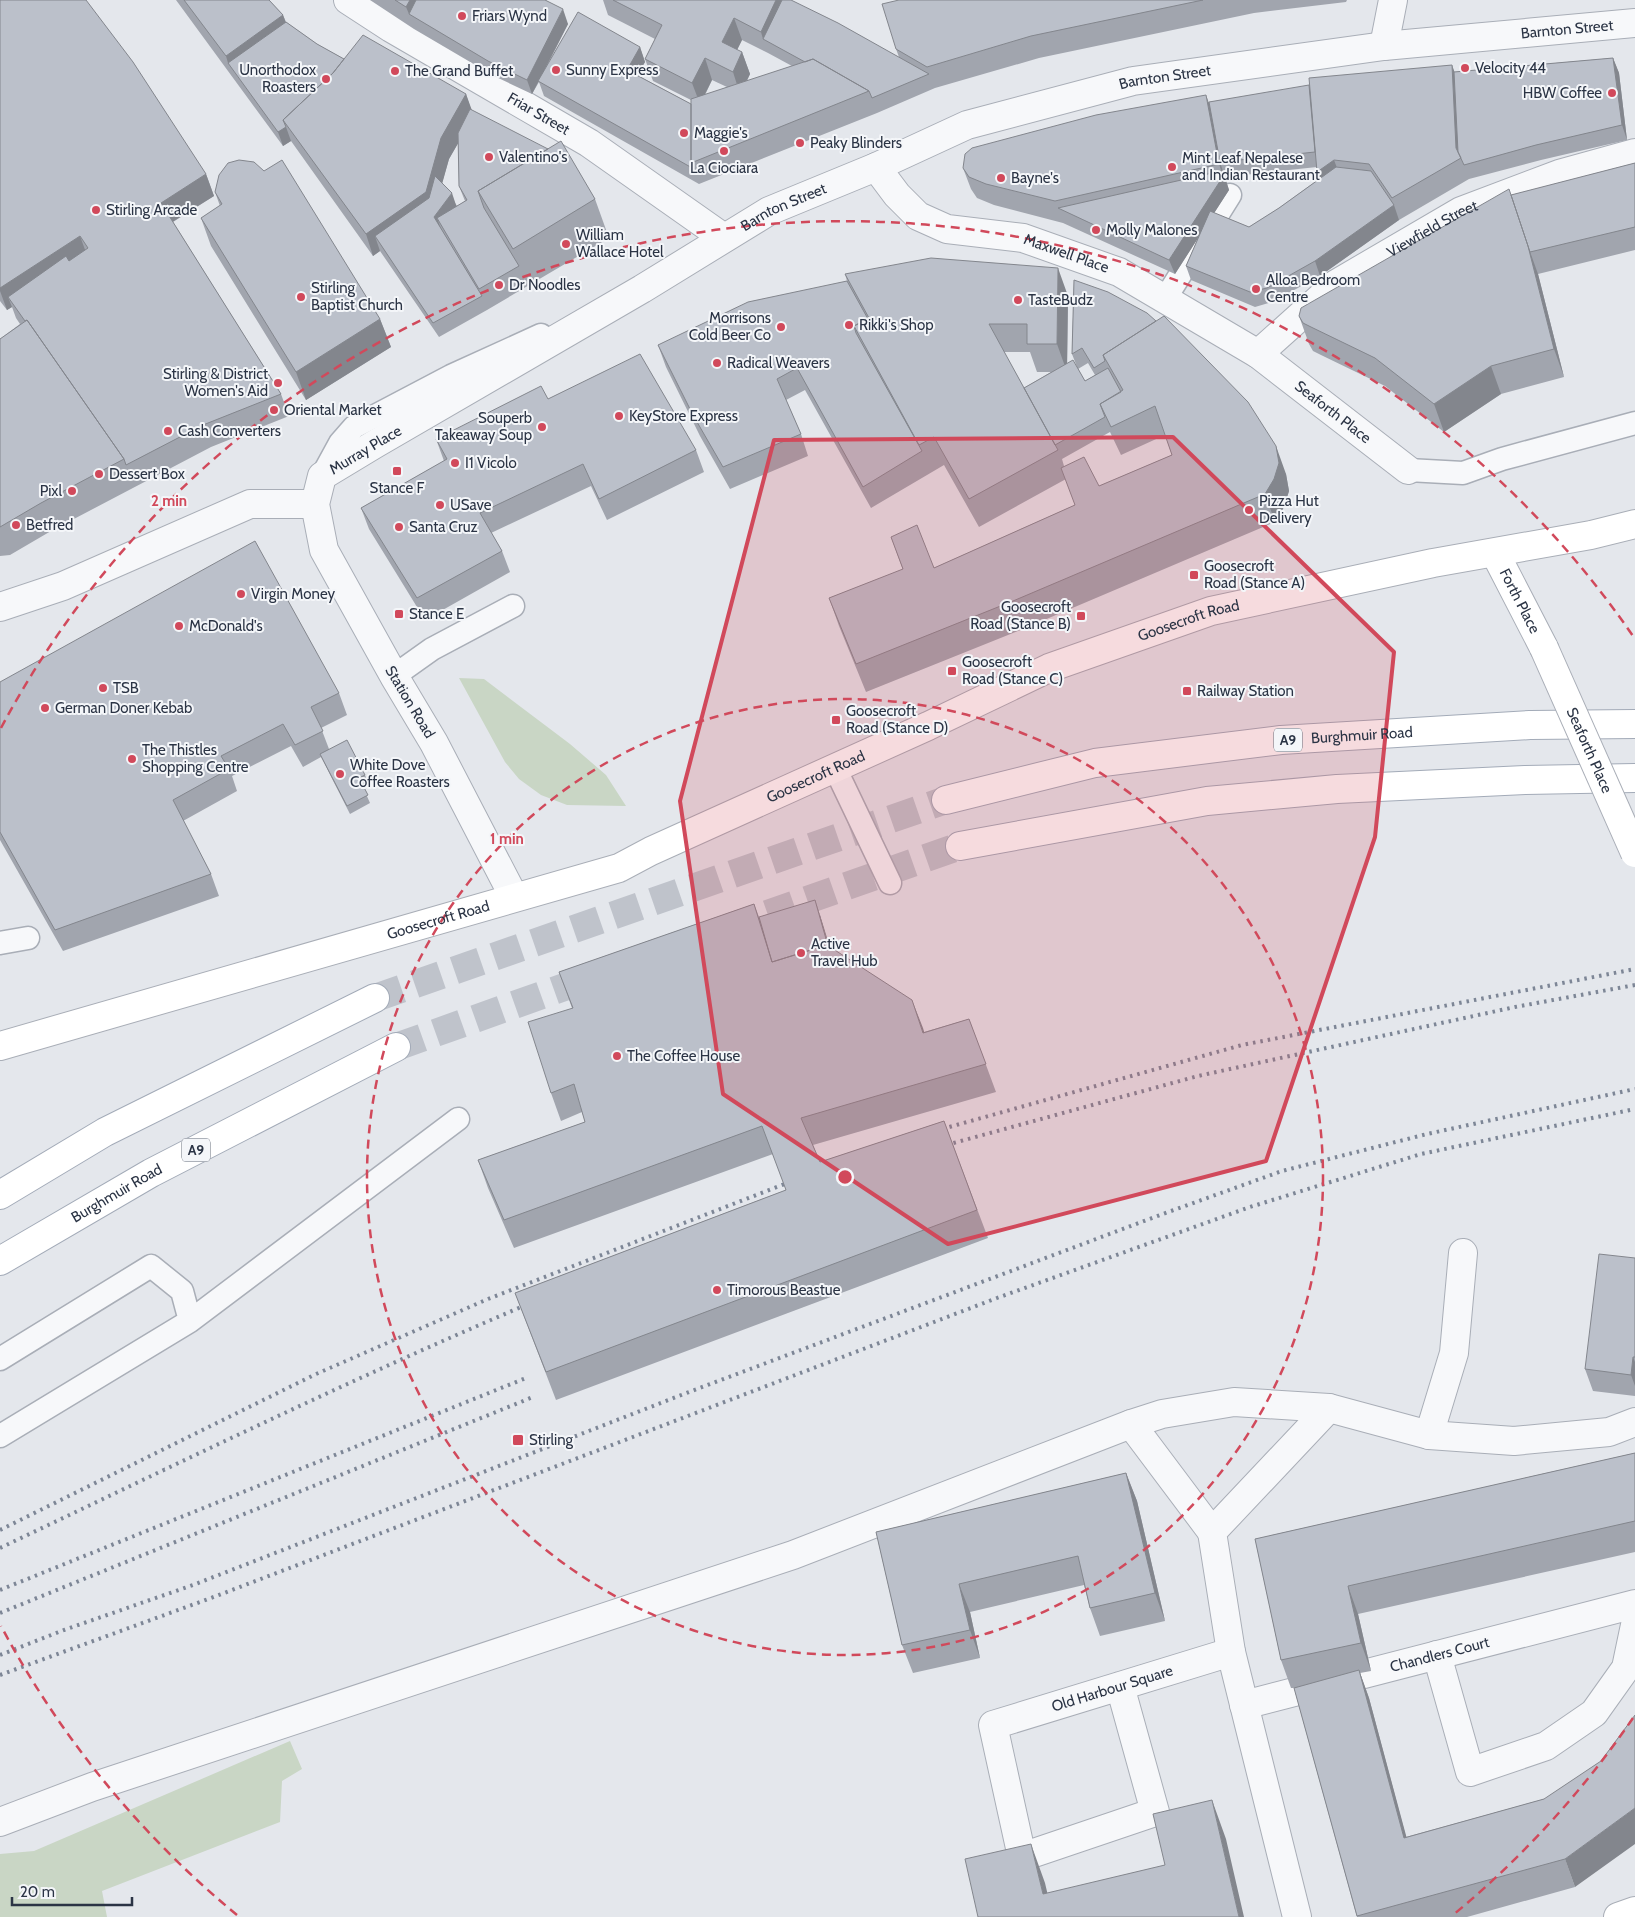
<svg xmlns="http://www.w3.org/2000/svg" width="1635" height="1917" font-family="Cabin,sans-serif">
	<rect width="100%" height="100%" fill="#e4e7ec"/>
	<path fill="#c9d6c5" d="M459,678L484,679L570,744L606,775L626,806L567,805L541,795L519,779L505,762Z
		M290,1741L302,1769L282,1781L280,1822L102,1891L107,1917H0V1854L34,1851Z"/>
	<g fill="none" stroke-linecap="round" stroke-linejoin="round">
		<path stroke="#bfc3cb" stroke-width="28" stroke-dasharray="28 14" stroke-linecap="butt" d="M728,928L960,846
			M375,998L946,800
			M396,1047L601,974"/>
		<g stroke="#a9aeb7" stroke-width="25">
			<path id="lane" d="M1165,299L1230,195
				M1408,470L1463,473L1502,459L1635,423
				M322,476L340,443L354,427L451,376L541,335
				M394,676L432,649L513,606
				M835,768L890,883
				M0,943L28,938
				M0,1359L151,1266L182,1291L190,1321
				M0,1436L190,1321L458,1119"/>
		</g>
		<g stroke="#a9aeb7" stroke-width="30">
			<g id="street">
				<path id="s1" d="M348,0L391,28L589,143L724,238"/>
				<path d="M1384,46L1393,0"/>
				<path id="s2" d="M876,167L897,195L918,216L947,229L1023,238L1119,272L1258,354L1408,470"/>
				<path id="s3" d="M1258,354L1336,284L1461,211L1559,174L1635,153"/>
				<path d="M0,607L63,586L250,504H315"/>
				<path id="s4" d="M514,897L434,743L394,676L324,550L315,504L322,476L375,444L642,289L769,211L876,167L967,125L1133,81L1384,46L1635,23"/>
				<path d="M1131,1424L1212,1532"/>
				<path d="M1429,1435L1454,1353L1463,1253"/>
				<path d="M1437,1655L1470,1772L1546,1746L1594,1713L1626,1668L1635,1625"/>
				<path id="s5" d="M1120,1686L1155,1812L1022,1857L993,1725L1231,1652"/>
				<path id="s6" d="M1244,1705L1635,1604"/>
				<path d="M0,1822L92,1787L793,1555L1131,1424L1162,1414L1234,1402L1329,1408L1429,1435L1514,1441L1609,1432L1635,1422"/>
				<path d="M1297,1917L1231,1652L1212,1532L1329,1408"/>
			</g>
		</g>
		<g stroke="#a9aeb7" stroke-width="30">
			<g id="secondary">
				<path id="s7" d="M1495,553L1544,648"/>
				<path id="s8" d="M0,1046L619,868L651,851L928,726L1049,668L1211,611L1433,563L1591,535L1635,524"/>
				<path d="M1618,1917L1635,1911"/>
			</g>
		</g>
		<g stroke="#a3abb8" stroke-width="30">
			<g id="primary">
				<path id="s9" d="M946,800L1095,763L1281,740L1530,725L1635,724"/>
				<path d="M960,846L1207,801L1337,789L1525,780L1635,778"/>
				<path d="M0,1195L105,1132L375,998"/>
				<path id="s10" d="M0,1261L151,1173L396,1047"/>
			</g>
		</g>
		<use href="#lane" stroke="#f7f8fa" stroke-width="22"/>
		<use href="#street" stroke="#f7f8fa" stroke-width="28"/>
		<use href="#secondary" stroke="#fff" stroke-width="28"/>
		<use href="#primary" stroke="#fff" stroke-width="28"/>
		<path stroke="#7d8696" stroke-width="4" stroke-dasharray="2.5 5" stroke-linecap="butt" d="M935,1131L1242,1045L1635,969
			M939,1147L1198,1076L1515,1007L1635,985
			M0,1530L316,1374L488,1299L795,1180
			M0,1548C177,1464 353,1378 533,1302
			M0,1590L526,1378
			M0,1613L533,1397
			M0,1655L64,1630L193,1585L689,1392L1160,1215L1282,1171L1427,1134L1635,1089
			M0,1675L211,1598L997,1298L1250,1207L1421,1154L1635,1109"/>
		<g stroke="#a9aeb7" stroke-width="30" stroke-linecap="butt">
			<g id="secondary-bridge">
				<path id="s11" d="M1544,648L1635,853"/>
			</g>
		</g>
		<use href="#secondary-bridge" stroke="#fff" stroke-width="28"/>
	</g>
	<path fill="#a1a5ae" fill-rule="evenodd" d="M0,0L206,174L214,196L173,222L281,394L289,416L211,447L51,531L10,555L0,556V339L20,324L16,318L12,307L7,310L0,301Z
		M176,0H269L283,15L286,22L317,44L344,59L466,94L471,110L595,199L609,238L487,310L439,337L380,251L373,256L291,141L283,146ZM458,143L459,186L465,201L457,206L442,183L449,159Z
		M370,0H546L568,24L548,64L640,47L645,62L637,75L691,104V100L653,81L645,59L655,39L608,15L603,0H776L899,57L896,49L899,0H1347L1346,2L1254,13L1039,58L935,88L877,113L699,184L544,96L539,82L532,94L494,76L414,29ZM742,40L768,53L792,66L747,81L750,74L742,52L737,50ZM712,80L727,87L705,95Z
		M1613,58L1619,73L1627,140L1541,160L1469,179L1399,220L1320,276L1272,302L1255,307L1191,280L1186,266L1198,238L1175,274L1063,223L994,205L977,198L971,189L963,168L1209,102L1452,65L1454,72ZM1317,167V172L1319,179L1279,208L1249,227L1214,213L1229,190L1225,177Z
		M1635,163V250L1538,274L1564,377L1501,394L1444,432L1385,386L1321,355L1313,351L1309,344L1299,316L1511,195Z
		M215,192L380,319L391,347L306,400L211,246L201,218L220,206Z
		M845,274L1068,296L1067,363L1077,367L1072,354L1074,280L1286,474L1289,491L1284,507L1275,522L1023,629L866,692L839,626L829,598L903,570L891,537L934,568L1075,505L1066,479L979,527L944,465L871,508L805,390L786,400L801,434L808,456L730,489L700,436L666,367L658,345L847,281ZM1004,352H1030L1037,372H1051L1024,388ZM1088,363L1095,375L1085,381L1078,369ZM1110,432L1121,455L1165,435L1172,455L1099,486L1064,466L1062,459Z
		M548,399L696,450L704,472L607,520L591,486L491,533L502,551L510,572L425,620L369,529L361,508L444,461L436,439Z
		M0,682L339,693L347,715L321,728L329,749L365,775L368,782L362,785L370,803L350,814L321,757L303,767L291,746L232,776L237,791L183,821L211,874L219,896L63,951L0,840Z
		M754,904L759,917L820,915L829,947L924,1032L969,1019L996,1092L813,1145L820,1162L944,1121L988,1238L556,1400L515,1293L786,1190L773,1154L514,1248L488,1188L478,1160L585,1122L582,1112L561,1121L551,1093L572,1008L559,972Z
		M1635,1258V1396L1593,1391L1585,1369Z
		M1635,1453V1552L1358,1614L1371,1671L1360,1673L1369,1698L1406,1837L1544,1799L1575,1887L1467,1917H1357L1294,1688H1291L1281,1660L1255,1539Z
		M1126,1473L1137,1501L1165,1621L1100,1636L1090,1608L1084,1585L970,1612L980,1658L913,1673L902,1645L876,1532Z"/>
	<path fill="#83868d" d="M410,0H428L409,14L406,7Z
		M776,0H785L763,39L761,32Z
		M563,9L568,24L532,94L527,80Z
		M283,15L291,37L228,63L226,56Z
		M734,18L742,40L730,64L722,42Z
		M640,47L645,62L632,84L627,70Z
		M742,52L750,74L740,94L733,72Z
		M705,58L712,80L700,104L692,83Z
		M1613,58L1619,73L1627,140L1622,125Z
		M1452,65L1460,87L1461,158L1456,148Z
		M466,94L474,116L449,159L434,213L375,236L380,251L373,256L366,234Z
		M1206,95L1214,117L1220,162L1229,190L1175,274L1169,260L1223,176L1219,164Z
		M286,127L291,141L283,146L278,132Z
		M1334,160L1342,181L1325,193L1317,172Z
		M206,174L214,196L169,224L161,203Z
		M452,193L457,208L437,218L441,229L434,217Z
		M1394,205L1399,220L1320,276L1315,261Z
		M80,236L88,258L8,297L12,307L7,310L0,291V288Z
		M1528,246L1538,274L1564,377L1554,349Z
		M1058,268L1068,296L1067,372L1057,344Z
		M380,319L391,347L306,400L296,372Z
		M1491,366L1501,394L1444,432L1434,404Z
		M1276,446L1286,474L1289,491L1284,507L1275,522L1265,494Z
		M815,900L820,915L838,973L832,958Z
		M912,1000L923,1028L933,1061L923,1033Z
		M1633,1357L1635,1362V1386L1631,1375Z
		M1126,1473L1137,1501L1165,1621L1155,1593Z
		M959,1584L970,1612L980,1658L970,1630Z
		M1348,1586L1358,1614L1371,1671L1361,1643Z
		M1359,1670L1369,1698L1414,1865L1404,1838Z
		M1212,1800L1226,1839L1244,1917H1239Z
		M1635,1808V1844L1575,1887L1565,1859Z
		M1031,1844L1045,1883L1053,1917L1043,1894Z"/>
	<path fill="#bbc0ca" stroke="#83868d" d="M0,0H86L133,62L206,174L161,203L281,394L203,425L126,465L124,459L27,320L25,321L8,297L66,256L69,261L88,248L80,236L0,288Z
		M184,0H269L283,15L226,56Z
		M395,0H410L406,7Z
		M416,0H545L563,9L527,80L488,61L409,14Z
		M613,0H776L761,32L734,18L722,42L742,52L733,72L705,58L692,83L645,59L662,25Z
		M782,0H791L838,23L929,74L872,98L869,91L813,59L805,62L763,39Z
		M899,0H1203L1031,36L927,67L896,49L882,4Z
		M578,12L640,47L627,70L691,104V163L694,169L538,81Z
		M286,22L317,44L344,59L333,73L283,120L286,127L278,132L228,63Z
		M363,35L466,94L441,138L426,192L366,234L283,120L333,73Z
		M1613,58L1622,125L1536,145L1464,165L1458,152L1454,72Z
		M813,59L869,91L691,163V99Z
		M1452,65L1456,148L1461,158L1392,198L1369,164L1334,160L1317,172L1309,78Z
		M1309,85L1315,152L1220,162L1209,102Z
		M1206,95L1219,164L1055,201L986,184L969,177L963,168L965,154L972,148L1096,115Z
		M470,109L548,149L478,191L484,208L519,266L479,289L437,218L467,200L459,186L458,133Z
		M561,141L595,199L513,249L478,191Z
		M239,160L254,162L264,171L282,160L380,319L296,372L201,218L222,204L215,192L219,175L228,163Z
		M1635,163V227L1530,252L1511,195Z
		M1336,167L1371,171L1394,205L1315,261L1267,288L1250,292L1186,266L1210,211L1249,227L1279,208Z
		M1221,171L1224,175L1169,260L1058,208Z
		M435,176L452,193L434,217L482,296L433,323L375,236L429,198Z
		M1509,189L1528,246L1554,349L1491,366L1434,404L1375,358L1311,327L1303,323L1299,316L1301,308Z
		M931,258L1058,268L1057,344H1027V324H989L1058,450L969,499L934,437L919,445L854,326L869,318L845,274Z
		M1074,280L1108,292L1147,313L1156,321L1103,355L1105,361L1094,368L1082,348L1072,354Z
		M847,281L868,319L854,326L856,333L922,451L863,487L797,368L777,379L801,434L723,467L693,415L658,345L748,302Z
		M1164,316L1248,402L1276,446L1279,463L1274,479L1265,494L1013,601L856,664L829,598L903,569L891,537L917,525L934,568L1075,505L1061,468L1084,457L1099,486L1172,455L1155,406L1111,427L1100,404L1123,390L1103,355Z
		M27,320L124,459L41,503L0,527V339Z
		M640,354L696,450L599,499L583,464L480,513L502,551L417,598L361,508L447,459L436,439L541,386L548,399Z
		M1073,360L1085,381L1108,368L1121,392L1100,404L1105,417L1055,445L1024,388Z
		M255,541L339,693L311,707L323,731L295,745L283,724L221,756L229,769L173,800L211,874L55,930L0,832V682Z
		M347,740L365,775L359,778L368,795L347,806L320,754Z
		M815,900L828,946L827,945L772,962L759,917Z
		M754,904L772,962L827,945L912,1000L923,1033L969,1019L986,1064L801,1118L820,1162L944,1121L977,1210L546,1372L515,1293L786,1190L762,1126L504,1220L478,1160L585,1122L574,1084L551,1093L528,1022L573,1008L559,972Z
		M1599,1254L1635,1258V1357H1633L1631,1375L1585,1369Z
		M1635,1453V1521L1348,1586L1361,1643L1281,1660L1255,1539Z
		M1126,1473L1155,1593L1090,1608L1078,1556L959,1584L970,1630L902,1645L876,1532Z
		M1359,1670L1404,1838L1544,1799L1601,1761L1635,1715V1808L1565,1859L1357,1916L1294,1688Z
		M1212,1800L1239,1917H978L965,1859L1031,1844L1043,1894L1165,1865L1153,1814Z"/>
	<path fill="#d1495b" fill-opacity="0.2" stroke="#d1495b" stroke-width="4" stroke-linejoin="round" d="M1173,437L1394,652L1375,837L1266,1161L948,1244L723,1094L680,801L774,440Z"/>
	<g fill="none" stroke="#d1495b" stroke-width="2.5" stroke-dasharray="9 6">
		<circle cx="845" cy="1177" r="478"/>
		<path d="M1633 1718A956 956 0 0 1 1453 1915M237 1915A956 956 0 0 1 1 1626M1 728A956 956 0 0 1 1633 636"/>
	</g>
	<g fill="#d1495b" stroke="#f4f6f9" stroke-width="2">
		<circle cx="462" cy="16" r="5"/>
		<circle cx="1465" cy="68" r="5"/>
		<circle cx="556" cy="70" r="5"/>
		<circle cx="395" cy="71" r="5"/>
		<circle cx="326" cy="79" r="5"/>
		<circle cx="1612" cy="93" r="5"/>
		<circle cx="684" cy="133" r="5"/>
		<circle cx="800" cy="143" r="5"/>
		<circle cx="724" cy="151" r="5"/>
		<circle cx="489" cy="157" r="5"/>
		<circle cx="1172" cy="167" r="5"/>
		<circle cx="1001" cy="178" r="5"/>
		<circle cx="96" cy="210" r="5"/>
		<circle cx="1096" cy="230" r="5"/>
		<circle cx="566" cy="244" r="5"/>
		<circle cx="499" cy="285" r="5"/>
		<circle cx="1256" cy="289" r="5"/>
		<circle cx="301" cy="297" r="5"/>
		<circle cx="1018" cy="300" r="5"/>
		<circle cx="849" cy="325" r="5"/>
		<circle cx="781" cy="327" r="5"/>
		<circle cx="717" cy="363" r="5"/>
		<circle cx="278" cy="383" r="5"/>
		<circle cx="274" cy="410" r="5"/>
		<circle cx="619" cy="416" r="5"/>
		<circle cx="542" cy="427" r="5"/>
		<circle cx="168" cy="431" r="5"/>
		<circle cx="455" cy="463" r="5"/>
		<rect x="392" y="466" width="10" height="10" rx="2.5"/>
		<circle cx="99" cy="474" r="5"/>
		<circle cx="72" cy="491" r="5"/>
		<circle cx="440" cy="505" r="5"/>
		<circle cx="1249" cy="510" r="5"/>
		<circle cx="16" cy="525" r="5"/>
		<circle cx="399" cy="527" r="5"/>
		<rect x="1189" y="570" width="10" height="10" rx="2.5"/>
		<circle cx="241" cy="594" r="5"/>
		<rect x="394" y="609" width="10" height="10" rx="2.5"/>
		<rect x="1076" y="611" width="10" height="10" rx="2.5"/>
		<circle cx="179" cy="626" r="5"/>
		<rect x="947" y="666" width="10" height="10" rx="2.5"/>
		<circle cx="103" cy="688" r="5"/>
		<rect x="1182" y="686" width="10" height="10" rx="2.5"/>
		<circle cx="45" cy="708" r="5"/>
		<rect x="831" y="715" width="10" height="10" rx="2.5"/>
		<circle cx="132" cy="759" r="5"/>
		<circle cx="340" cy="774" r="5"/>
		<circle cx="801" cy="953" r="5"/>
		<circle cx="617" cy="1056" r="5"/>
		<circle cx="717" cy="1290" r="5"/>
		<rect x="512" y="1434" width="12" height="12" rx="2.5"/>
	</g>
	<g text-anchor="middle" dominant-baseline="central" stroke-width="4" stroke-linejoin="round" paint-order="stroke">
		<g fill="#f4f6f9" stroke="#676e7b" stroke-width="1">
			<rect x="1274" y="728.5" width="28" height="23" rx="4"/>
			<rect x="182" y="1138.5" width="28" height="23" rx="4"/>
		</g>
		<g font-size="14" font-weight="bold" fill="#2b3445">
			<text x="1288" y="740">A9</text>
			<text x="196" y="1150">A9</text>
		</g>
		<g font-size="15" fill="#2b3445" stroke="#f4f6f9" text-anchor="start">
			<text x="472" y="16">Friars Wynd</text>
			<text x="1475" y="68">Velocity 44</text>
			<text x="316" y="70" text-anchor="end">Unorthodox<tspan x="316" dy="17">Roasters</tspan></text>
			<text x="566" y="70">Sunny Express</text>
			<text x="405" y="71">The Grand Buffet</text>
			<text x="1602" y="93" text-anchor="end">HBW Coffee</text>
			<text x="694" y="133">Maggie's</text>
			<text x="810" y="143">Peaky Blinders</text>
			<text x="499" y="157">Valentino's</text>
			<text x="1182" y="158">Mint Leaf Nepalese<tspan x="1182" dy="17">and Indian Restaurant</tspan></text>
			<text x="724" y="168" text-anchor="middle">La Ciociara</text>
			<text x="1011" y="178">Bayne's</text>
			<text x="106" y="210">Stirling Arcade</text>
			<text x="1106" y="230">Molly Malones</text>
			<text x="576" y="235">William<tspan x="576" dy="17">Wallace Hotel</tspan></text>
			<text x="1266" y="280">Alloa Bedroom<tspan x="1266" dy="17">Centre</tspan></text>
			<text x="509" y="285">Dr Noodles</text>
			<text x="311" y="288">Stirling<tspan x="311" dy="17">Baptist Church</tspan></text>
			<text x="1028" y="300">TasteBudz</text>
			<text x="771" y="318" text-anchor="end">Morrisons<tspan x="771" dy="17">Cold Beer Co</tspan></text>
			<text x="859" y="325">Rikki's Shop</text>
			<text x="727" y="363">Radical Weavers</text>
			<text x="268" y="374" text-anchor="end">Stirling &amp; District<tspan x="268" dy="17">Women's Aid</tspan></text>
			<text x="284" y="410">Oriental Market</text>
			<text x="629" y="416">KeyStore Express</text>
			<text x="532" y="418" text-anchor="end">Souperb<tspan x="532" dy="17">Takeaway Soup</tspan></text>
			<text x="178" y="431">Cash Converters</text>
			<text x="465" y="463">I1 Vicolo</text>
			<text x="109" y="474">Dessert Box</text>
			<text x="397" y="488" text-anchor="middle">Stance F</text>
			<text x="62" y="491" text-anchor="end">Pixl</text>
			<text x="1259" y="501">Pizza Hut<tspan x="1259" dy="17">Delivery</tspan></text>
			<text x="450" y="505">USave</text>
			<text x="26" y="525">Betfred</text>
			<text x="409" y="527">Santa Cruz</text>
			<text x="1204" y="566">Goosecroft<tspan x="1204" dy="17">Road (Stance A)</tspan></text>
			<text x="251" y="594">Virgin Money</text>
			<text x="1071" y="607" text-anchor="end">Goosecroft<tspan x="1071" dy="17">Road (Stance B)</tspan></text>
			<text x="409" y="614">Stance E</text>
			<text x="189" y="626">McDonald's</text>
			<text x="962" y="662">Goosecroft<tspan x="962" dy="17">Road (Stance C)</tspan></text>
			<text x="113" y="688">TSB</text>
			<text x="1197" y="691">Railway Station</text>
			<text x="55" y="708">German Doner Kebab</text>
			<text x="846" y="711">Goosecroft<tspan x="846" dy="17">Road (Stance D)</tspan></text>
			<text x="142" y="750">The Thistles<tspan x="142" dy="17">Shopping Centre</tspan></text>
			<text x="350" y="765">White Dove<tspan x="350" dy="17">Coffee Roasters</tspan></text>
			<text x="811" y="944">Active<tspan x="811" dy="17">Travel Hub</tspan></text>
			<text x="627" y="1056">The Coffee House</text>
			<text x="727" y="1290">Timorous Beastue</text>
			<text x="529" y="1440">Stirling</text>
		</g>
		<g font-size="15" fill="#2b3445" stroke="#f4f6f9">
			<text stroke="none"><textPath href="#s4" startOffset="1816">Barnton Street</textPath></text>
			<text stroke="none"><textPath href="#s4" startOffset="1411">Barnton Street</textPath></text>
			<text stroke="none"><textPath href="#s1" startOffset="222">Friar Street</textPath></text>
			<text stroke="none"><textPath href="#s4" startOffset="1006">Barnton Street</textPath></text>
			<text stroke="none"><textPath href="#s3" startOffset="216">Viewfield Street</textPath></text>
			<text stroke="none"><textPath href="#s2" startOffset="219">Maxwell Place</textPath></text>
			<text stroke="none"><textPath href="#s2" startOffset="531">Seaforth Place</textPath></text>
			<text stroke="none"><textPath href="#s4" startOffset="522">Murray Place</textPath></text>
			<text stroke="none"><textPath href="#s7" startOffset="54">Forth Place</textPath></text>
			<text stroke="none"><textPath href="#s8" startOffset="1266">Goosecroft Road</textPath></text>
			<text transform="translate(410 702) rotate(59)">Station Road</text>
			<text stroke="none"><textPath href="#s9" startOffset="422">Burghmuir Road</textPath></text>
			<text stroke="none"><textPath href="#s11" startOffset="112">Seaforth Place</textPath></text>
			<text stroke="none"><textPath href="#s8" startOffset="861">Goosecroft Road</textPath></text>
			<text stroke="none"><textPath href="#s8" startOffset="456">Goosecroft Road</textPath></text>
			<text stroke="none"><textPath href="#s10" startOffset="135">Burghmuir Road</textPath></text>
			<text stroke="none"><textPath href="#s6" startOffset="202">Chandlers Court</textPath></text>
			<text stroke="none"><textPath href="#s5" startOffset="531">Old Harbour Square</textPath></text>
		</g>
	</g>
	<circle cx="845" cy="1177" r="8" fill="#d1495b" stroke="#f4f6f9" stroke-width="2.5"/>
	<g font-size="15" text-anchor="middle" font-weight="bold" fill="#d1495b" stroke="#f4f6f9" stroke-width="4" stroke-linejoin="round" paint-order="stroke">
		<text x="169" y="506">2 min</text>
		<text x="507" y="844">1 min</text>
	</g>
	<path d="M12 1897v8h120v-8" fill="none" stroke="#2b3445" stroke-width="2.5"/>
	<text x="20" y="1897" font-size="15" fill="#2b3445" stroke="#f4f6f9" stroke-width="4" paint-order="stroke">20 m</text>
</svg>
